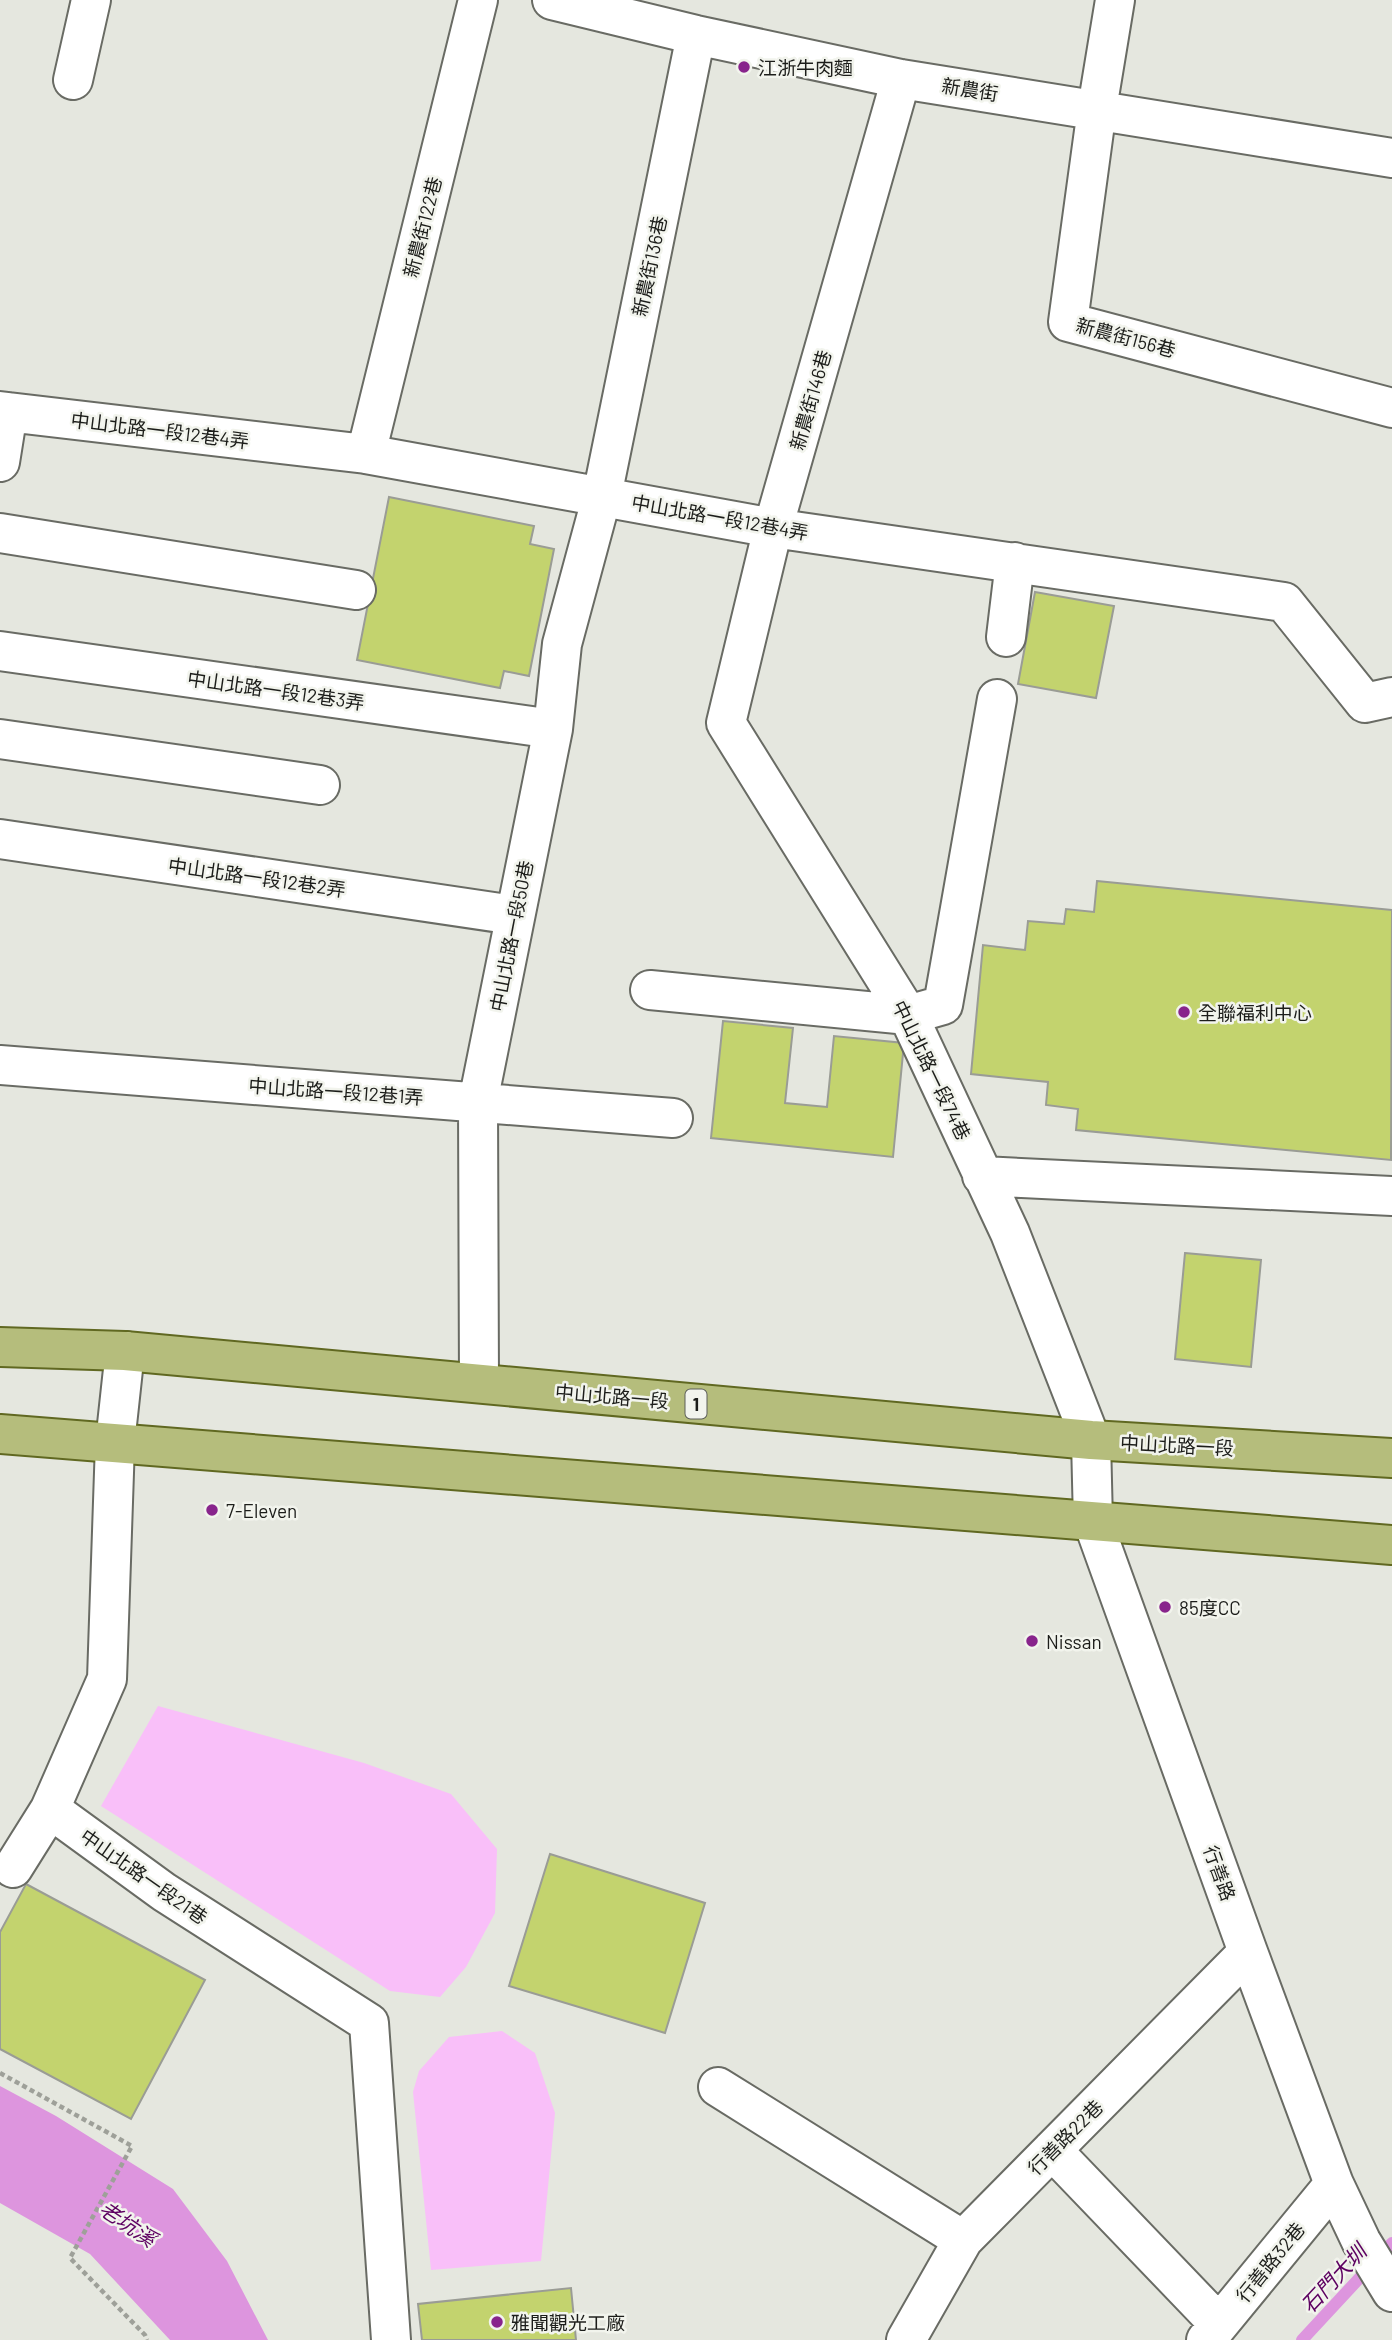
<svg xmlns="http://www.w3.org/2000/svg" width="1392" height="2340" font-family="Barlow,'Noto Sans TC',sans-serif">
	<rect width="100%" height="100%" fill="#e5e7df"/>
	<path fill="#f9bff9" d="M158,1706L364,1763L451,1794L497,1849L495,1913L466,1967L440,1997L390,1991L101,1806Z
		M502,2031L535,2053L555,2113L541,2261L431,2270L413,2092L419,2071L449,2037Z"/>
	<path fill="#dd95de" d="M0,2086L56,2116L173,2189L227,2261L268,2340H170L90,2254L0,2203Z"/>
	<g fill="none" stroke-linecap="round" stroke-linejoin="round">
		<path stroke="#dd95de" stroke-width="12" d="M1302,2340L1392,2243"/>
	</g>
	<path fill="#c3d36e" stroke="#9a9c95" stroke-width="2" d="M389,497L534,526L530,544L554,549L529,676L504,671L500,688L357,660Z
		M1035,592L1114,606L1096,698L1018,684Z
		M1097,881L1392,910L1391,1160L1076,1130L1078,1109L1046,1105L1048,1082L971,1074L983,945L1025,950L1028,921L1064,924L1066,909L1094,912Z
		M723,1021L793,1028L785,1103L827,1107L834,1036L904,1043L893,1157L711,1138Z
		M1185,1253L1261,1260L1251,1367L1175,1359Z
		M550,1854L705,1903L665,2033L509,1986Z
		M26,1884L205,1980L131,2119L0,2049V1932Z
		M571,2288L576,2340H422L418,2304Z"/>
	<g fill="none" stroke-linecap="round" stroke-linejoin="round">
		<g stroke="#696b64" stroke-width="42">
			<path id="minor" d="M552,0L696,35L901,79L1392,158
				M1115,0L1097,109L1068,322L1392,408
				M901,79L773,528L726,723L908,1015L1010,1233L1091,1440L1093,1522L1248,1952L1334,2184L1361,2241L1392,2292
				M73,80L91,0
				M0,411L366,454L773,528L1284,602L1365,703L1392,697
				M366,454L478,0
				M0,462L8,412
				M0,533L356,590
				M1006,637L1015,562
				M0,651L553,729
				M0,739L320,785
				M0,839L514,915
				M650,990L908,1015L943,1005L997,699
				M0,1065L673,1118
				M982,1176L1392,1196
				M125,1351L115,1443L107,1679L50,1809L164,1892L369,2023L391,2340
				M479,1383L478,1102L553,729L562,644L602,496L696,35
				M13,1868L50,1809
				M718,2087L963,2240
				M1052,2150L1219,2324
				M906,2340L963,2240L1248,1952
				M1206,2340L1334,2184"/>
		</g>
		<g stroke="#606821" stroke-width="42">
			<path id="major" d="M0,1347L125,1351L1091,1440L1392,1458
				M0,1434L1392,1545"/>
		</g>
		<path stroke="#9ea099" stroke-width="4.5" stroke-dasharray="5 3.5" stroke-linecap="butt" d="M0,2073L132,2146L70,2258L145,2335L147,2340"/>
		<use href="#minor" stroke="#fff" stroke-width="38"/>
		<use href="#major" stroke="#b5bd7c" stroke-width="38"/>
	</g>
	<g fill="#88248c" stroke="#f2f4ed" stroke-width="2.5">
		<circle cx="744" cy="67" r="7"/>
		<circle cx="1184" cy="1012" r="7"/>
		<circle cx="212" cy="1510" r="7"/>
		<circle cx="1165" cy="1607" r="7"/>
		<circle cx="1032" cy="1641" r="7"/>
		<circle cx="497" cy="2322" r="7"/>
	</g>
	<g text-anchor="middle" dominant-baseline="central" stroke-width="5" stroke-linejoin="round" paint-order="stroke">
		<rect fill="#f2f4ed" stroke="#5c5e59" stroke-width="2" x="685.5" y="1389.5" width="21" height="29" rx="5"/>
		<g font-size="18" font-weight="bold" fill="#1c1d1a">
			<text x="696" y="1404">1</text>
		</g>
		<g font-size="19" fill="#1c1d1a" stroke="#f2f4ed" text-anchor="start">
			<text x="758" y="67">江浙牛肉麵</text>
			<text x="1198" y="1012">全聯福利中心</text>
			<text x="226" y="1510">7-Eleven</text>
			<text x="1179" y="1607">85度CC</text>
			<text x="1046" y="1641">Nissan</text>
			<text x="511" y="2322">雅聞觀光工廠</text>
		</g>
		<g font-size="19" fill="#1c1d1a" stroke="#f2f4ed">
			<text transform="translate(970 89) rotate(9)">新農街</text>
			<text transform="translate(422 227) rotate(-76)">新農街122巷</text>
			<text transform="translate(649 266) rotate(-78)">新農街136巷</text>
			<text transform="translate(1126 337) rotate(15)">新農街156巷</text>
			<text transform="translate(810 400) rotate(-74)">新農街146巷</text>
			<text transform="translate(160 430) rotate(7)">中山北路一段12巷4弄</text>
			<text transform="translate(720 517) rotate(10)">中山北路一段12巷4弄</text>
			<text transform="translate(276 690) rotate(8)">中山北路一段12巷3弄</text>
			<text transform="translate(257 877) rotate(8)">中山北路一段12巷2弄</text>
			<text transform="translate(511 936) rotate(-79)">中山北路一段50巷</text>
			<text transform="translate(932 1070) rotate(64)">中山北路一段74巷</text>
			<text transform="translate(336 1091) rotate(4)">中山北路一段12巷1弄</text>
			<text transform="translate(612 1396) rotate(5)">中山北路一段</text>
			<text transform="translate(1177 1445) rotate(3)">中山北路一段</text>
			<text transform="translate(1220 1873) rotate(70)">行善路</text>
			<text transform="translate(144 1876) rotate(35)">中山北路一段21巷</text>
			<text transform="translate(1065 2137) rotate(-45)">行善路22巷</text>
			<text transform="translate(1270 2262) rotate(-51)">行善路32巷</text>
		</g>
		<g font-size="21" font-style="italic" fill="#5d0061" stroke="#f2f4ed">
			<text transform="translate(128 2223) rotate(34)">老坑溪</text>
			<text transform="translate(1333 2278) rotate(-47)">石門大圳</text>
		</g>
	</g>
</svg>
